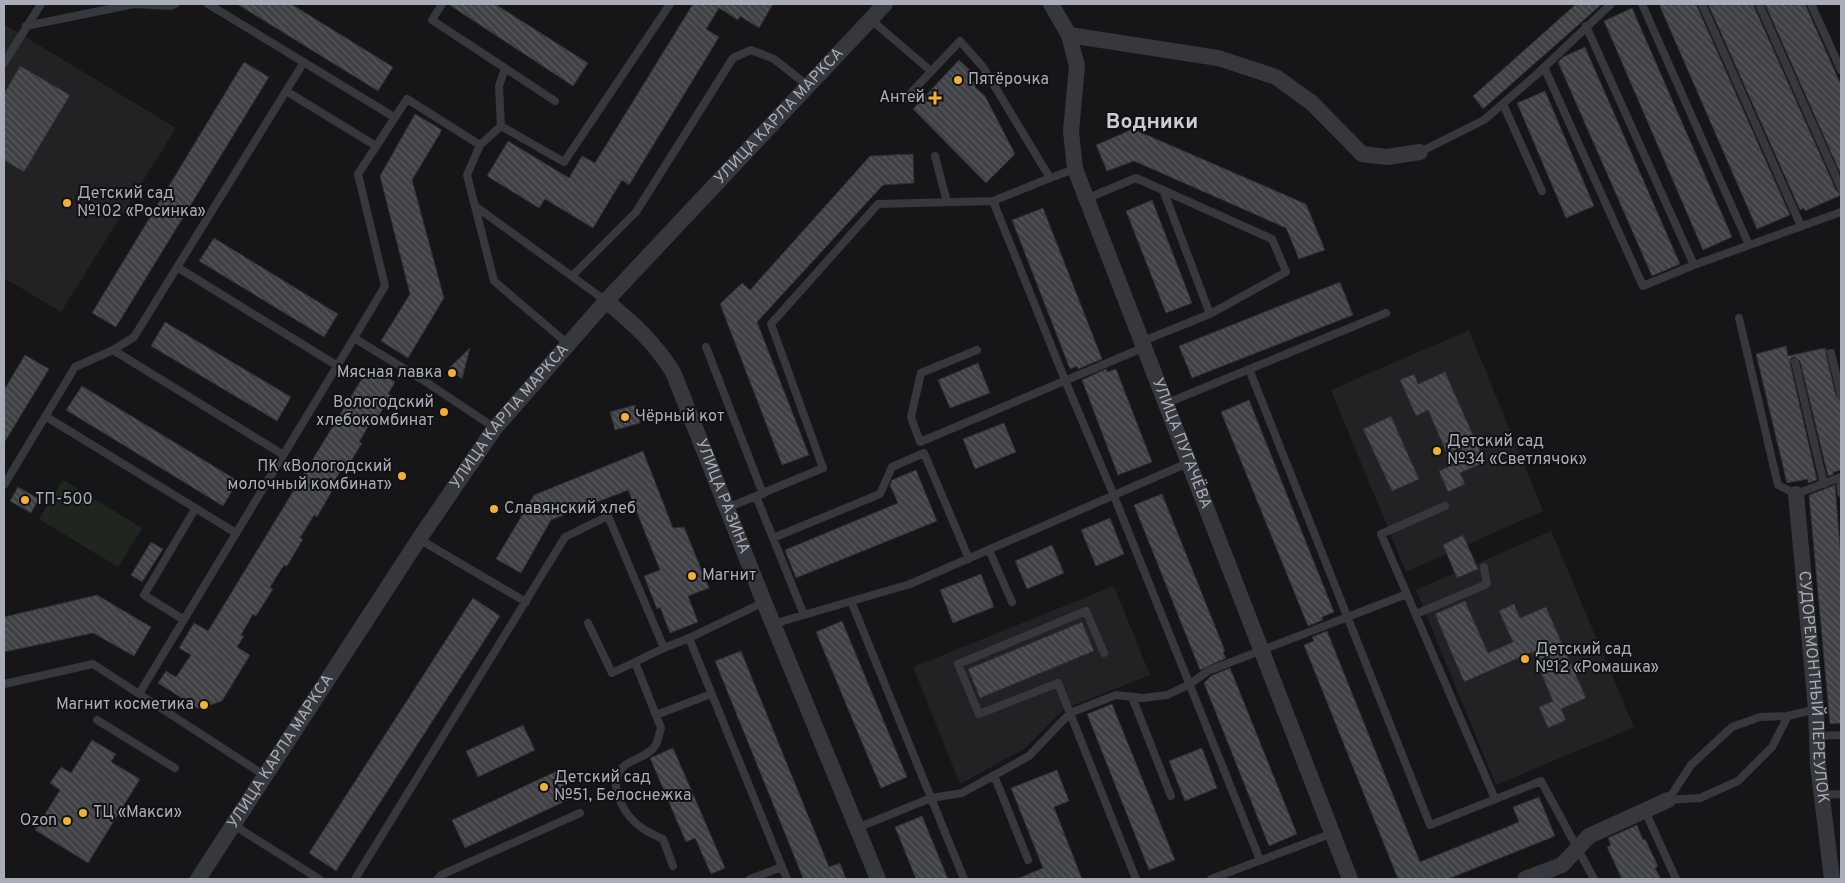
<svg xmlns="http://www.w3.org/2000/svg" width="1845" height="883" font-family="Overpass,sans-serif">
	<defs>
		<pattern id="building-back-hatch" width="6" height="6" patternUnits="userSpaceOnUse" patternTransform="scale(1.25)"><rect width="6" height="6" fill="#404145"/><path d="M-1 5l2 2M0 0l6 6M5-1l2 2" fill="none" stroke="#595a5e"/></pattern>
	</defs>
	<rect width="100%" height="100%" fill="#161618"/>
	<path fill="#222225" d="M4,24L176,128L61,312L4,278Z
		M1469,330L1543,511L1406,572L1331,390Z
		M1551,531L1634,727L1496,785L1416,590Z
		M1114,586L1150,675L1064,709L1024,749L960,784L913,667Z"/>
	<path fill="#1e261f" d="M63,480L142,528L118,567L39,519Z"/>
	<path fill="url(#building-back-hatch)" stroke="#303034" d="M237,4H291L393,67L378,91Z
		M448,4H495L588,63L573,86Z
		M693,4H773L759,28L740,16L738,20L719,8L706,29L719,37L629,185L622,180L593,228L545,199L539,208L487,176L508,141L569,178L582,156L595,163Z
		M1576,4H1602L1483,109L1473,96Z
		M1659,4H1696L1790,215L1757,229Z
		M1708,4H1753L1836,190L1841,194V195L1805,211L1804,208L1800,210Z
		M1765,4H1805L1841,85V175Z
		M1632,8L1732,237L1703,250L1604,21Z
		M1585,47L1680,264L1652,276L1558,62L1563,57Z
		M959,60L972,72L968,76L977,85L975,87L985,96L1015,154L986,183L913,109Z
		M244,62L269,77L116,327L92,313Z
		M20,66L70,95L24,172L4,160V94Z
		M1545,91L1594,206L1566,218L1517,103Z
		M415,114L442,130L412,180L444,298L408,358L381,341L410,294L380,176Z
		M1133,129L1306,204L1325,250L1299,259L1286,228L1134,161L1107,171L1096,145Z
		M913,154L914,183L883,185L757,322L809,455L782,465L720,304L742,283L750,290L870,156Z
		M1152,200L1192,303L1166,313L1126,211Z
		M1043,208L1102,359L1078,369L1077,366L1070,369L1012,220Z
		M214,238L338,314L324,337L199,261Z
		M1340,282L1353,315L1192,378L1179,346Z
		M165,322L291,397L277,421L151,346Z
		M1786,346L1788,356L1825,348V350L1827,349L1826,354L1836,396L1841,401V470L1833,472L1834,474L1828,476L1800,361L1796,357L1791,358L1790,363L1817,480L1808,483V479L1787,483L1756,354Z
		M470,348L462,379L449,368Z
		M25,355L49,369L4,443V390Z
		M978,363L990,393L950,408L938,380Z
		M369,367L395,382L388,394L391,395L375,422L372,420L359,442L362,443L346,469L343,467L329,490L332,491L317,517L314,515L300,538L303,539L287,566L284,565L270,587L273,589L256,616L253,614L241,635L244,636L237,647L250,655L222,701L199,709L158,683L166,671L176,677L191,655L179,648L194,623L208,631Z
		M1106,369L1107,372L1116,369L1152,462L1118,475L1082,380Z
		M1445,372L1485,462L1460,473L1465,484L1448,492L1439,471L1452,465L1428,410L1416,416L1400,380L1414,374L1418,384Z
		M82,386L238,481L223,506L66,410Z
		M1249,400L1334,612L1322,617L1323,620L1308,626L1221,412Z
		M635,405L640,423L615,430L610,412Z
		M1391,416L1419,479L1392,491L1363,429Z
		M1004,423L1016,452L975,469L963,439Z
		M643,451L673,528L684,527L709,588L688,596L698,622L670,633L660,607L657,609L644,576L660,570L628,490L551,520L521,573L496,559L534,495Z
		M916,470L937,521L796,578L785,550L898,503L890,485L892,480Z
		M1835,485L1841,559V723L1830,724L1809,495Z
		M18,487L39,499L31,513L10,501Z
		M1162,494L1225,651L1223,652L1226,658L1200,670L1134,505Z
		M1110,518L1124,554L1096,566L1081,530Z
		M1463,535L1478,569L1457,578L1443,545Z
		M151,542L163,549L142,582L131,575Z
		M1052,545L1064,573L1027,589L1015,561Z
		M981,574L994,607L953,623L940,590Z
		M97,595L151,627L134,656L93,633L4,652V617Z
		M473,598L500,616L336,871L309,853Z
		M1465,601L1488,653L1513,642L1499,611L1514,604L1520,618L1546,607L1586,698L1561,709L1566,720L1548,728L1539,707L1553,701L1532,652L1464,682L1435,614Z
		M842,621L907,777L881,788L816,632Z
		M1082,622L1094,651L980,698L968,669Z
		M1327,631L1420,862L1519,822L1513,807L1539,797L1555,836L1448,879H1398L1304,645L1314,641L1312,637Z
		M741,651L829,867L840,863L846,879H800L803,878L715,661Z
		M1230,668L1297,834L1269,846L1204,683L1211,676Z
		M1112,704L1175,860L1149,870L1087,714Z
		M523,725L535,750L478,777L466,751Z
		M92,740L116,754L111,762L140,779L88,863L35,830L60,790L50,783L61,767L71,773Z
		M673,748L725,868L711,874L695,838L686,842L650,758Z
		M1202,748L1217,788L1185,801L1169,761Z
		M559,770L572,798L465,848L452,820Z
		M1057,770L1069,801L1054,807L1082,879H1017L1043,868L1011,788Z
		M922,816L948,879H916L895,827Z
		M1637,825L1643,840L1645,839L1658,866L1655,868L1661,879H1622L1607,847L1611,845L1608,838Z"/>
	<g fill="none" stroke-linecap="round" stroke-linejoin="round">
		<path stroke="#37383d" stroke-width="8" d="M208,4L394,117
			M442,4L432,20L555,101
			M1642,4L1749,245
			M1702,4L1801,226
			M1759,4L1841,188
			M1811,4L1841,70
			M870,19L931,71
			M26,26L134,4L170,6L175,4
			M1586,26L1694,265
			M4,63L41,4
			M1544,67L1643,286L1694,265L1841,212
			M286,91L304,62
			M1503,104L1542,191
			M501,126L564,162L670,4
			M480,145L467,175L494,281L568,344
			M1420,152L1484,120L1536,75L1611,4
			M935,156L947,202
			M1050,178L1075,169
			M1088,198L1136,178L1272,239L1286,272L1210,314
			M993,201L1065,380L1114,496L1260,860
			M475,206L606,301
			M177,267L336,365
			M572,276L636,212L733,58L751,50L774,59L807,85
			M1739,318L1778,485L1796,494L1841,477
			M354,338L385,286L358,174L407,99L480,145L501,126L499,86L505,68
			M1143,341L1210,314L1163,190
			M706,347L763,494
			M977,350L921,373L911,417L920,442L1145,347
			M1831,353L1841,395
			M1795,362L1824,484
			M1249,369L1430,825L1541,781L1594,879
			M1167,403L1386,313
			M45,416L236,533
			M282,454L113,350L134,337L286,91L376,146
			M1840,478L1841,493
			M4,485L75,367L113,350
			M756,496L804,615
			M1445,506L1381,534L1495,799
			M727,508L823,468L771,324L878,204L993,201L1050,178L983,67L960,41L905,99
			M773,538L880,494L892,467L924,453L969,559
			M419,539L526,602
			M989,550L1012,602
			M851,601L964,879
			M1416,614L1487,584L1484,567
			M184,620L144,595L195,509
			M588,623L612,673L664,648
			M773,624L910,584L1190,462
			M689,638L787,879
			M1104,653L1086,611L958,664L979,714L1058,683L1136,879
			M635,662L661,728C659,734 658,742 655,746C648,757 630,759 622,768C606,787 626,817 642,828C648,832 656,836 663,839L673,866
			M4,684L93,664L264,775
			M139,694L354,338L423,380L495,428
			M1132,697L1171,796
			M656,715L711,694
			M97,720L175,768
			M1818,736L1841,735
			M994,775L1028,860
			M1822,795L1841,794
			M1668,800L1691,765L1732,727L1760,717L1788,716L1816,709
			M1668,800L1700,798L1738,781L1772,747L1788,716
			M1645,811L1676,879
			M232,824L319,879
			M857,828L931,798L962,793L1029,756L1070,713L1116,695L1143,698L1167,695L1190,684L1208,671L1407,594
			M355,879L565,537L608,516L664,648L689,638L764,602
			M438,879L441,875L580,813
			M750,879L782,867
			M1211,879L1333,833"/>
		<g stroke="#37383d" stroke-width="16">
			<path id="s1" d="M1051,4L1069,35L1077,66L1071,131L1075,169L1350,879"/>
			<path d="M1069,35L1218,58L1276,77L1312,103L1362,154L1387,157L1420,152"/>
			<path id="s2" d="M606,301C633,323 654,342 673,372L764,602L878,879"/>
			<path id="s3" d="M1796,494L1816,709L1818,765L1832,879"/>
			<path id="s4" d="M198,879L419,539L495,428L606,301L885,4"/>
			<path d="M1525,879L1562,865L1589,836L1668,800"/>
		</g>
	</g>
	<g fill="#f2b134" stroke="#111113" stroke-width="2">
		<circle cx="958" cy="80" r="5"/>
		<path d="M932.5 90.5h5v5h5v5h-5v5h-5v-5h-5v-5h5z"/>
		<circle cx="67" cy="203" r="5"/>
		<circle cx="452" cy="373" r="5"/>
		<circle cx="444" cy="412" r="5"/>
		<circle cx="625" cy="417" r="5"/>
		<circle cx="1437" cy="451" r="5"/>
		<circle cx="402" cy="476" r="5"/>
		<circle cx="25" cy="500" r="5"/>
		<circle cx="494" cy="509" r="5"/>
		<circle cx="692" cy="576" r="5"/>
		<circle cx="1525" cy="659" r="5"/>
		<circle cx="204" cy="705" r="5"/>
		<circle cx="544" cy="787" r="5"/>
		<circle cx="83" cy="813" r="5"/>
		<circle cx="67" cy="821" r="5"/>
	</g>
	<g text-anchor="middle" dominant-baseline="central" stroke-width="4" stroke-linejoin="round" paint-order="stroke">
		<g font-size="16" fill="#a8adb8" stroke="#111113" text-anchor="start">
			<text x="968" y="80">Пятёрочка</text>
			<text x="925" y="98" text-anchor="end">Антей</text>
			<text x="77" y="194">Детский сад<tspan x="77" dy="18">№102 «Росинка»</tspan></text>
			<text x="442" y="373" text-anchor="end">Мясная лавка</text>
			<text x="434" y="403" text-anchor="end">Вологодский<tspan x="434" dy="18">хлебокомбинат</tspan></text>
			<text x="635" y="417">Чёрный кот</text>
			<text x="1447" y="442">Детский сад<tspan x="1447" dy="18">№34 «Светлячок»</tspan></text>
			<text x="392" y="467" text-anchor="end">ПК «Вологодский<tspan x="392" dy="18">молочный комбинат»</tspan></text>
			<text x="35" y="500">ТП-500</text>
			<text x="504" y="509">Славянский хлеб</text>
			<text x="702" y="576">Магнит</text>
			<text x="1535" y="650">Детский сад<tspan x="1535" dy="18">№12 «Ромашка»</tspan></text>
			<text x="194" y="705" text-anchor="end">Магнит косметика</text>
			<text x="554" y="778">Детский сад<tspan x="554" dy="18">№51, Белоснежка</tspan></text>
			<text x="93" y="813">ТЦ «Макси»</text>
			<text x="57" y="821" text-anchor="end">Ozon</text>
		</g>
		<g font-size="16" fill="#a8adb8" stroke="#111113">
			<text stroke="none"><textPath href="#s4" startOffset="962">УЛИЦА КАРЛА МАРКСА</textPath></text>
			<text stroke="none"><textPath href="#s4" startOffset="558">УЛИЦА КАРЛА МАРКСА</textPath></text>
			<text stroke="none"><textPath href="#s1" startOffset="466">УЛИЦА ПУГАЧЁВА</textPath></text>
			<text stroke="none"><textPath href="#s2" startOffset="232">УЛИЦА РАЗИНА</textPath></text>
			<text stroke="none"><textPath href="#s3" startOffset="194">СУДОРЕМОНТНЫЙ ПЕРЕУЛОК</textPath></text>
			<text stroke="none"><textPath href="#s4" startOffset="152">УЛИЦА КАРЛА МАРКСА</textPath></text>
		</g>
		<g font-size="21" font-weight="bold" fill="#c9ccd4" stroke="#111113">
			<text x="1152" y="122">Водники</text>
		</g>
	</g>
	<rect width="1845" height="883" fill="none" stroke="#a8adb8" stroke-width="10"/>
</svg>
